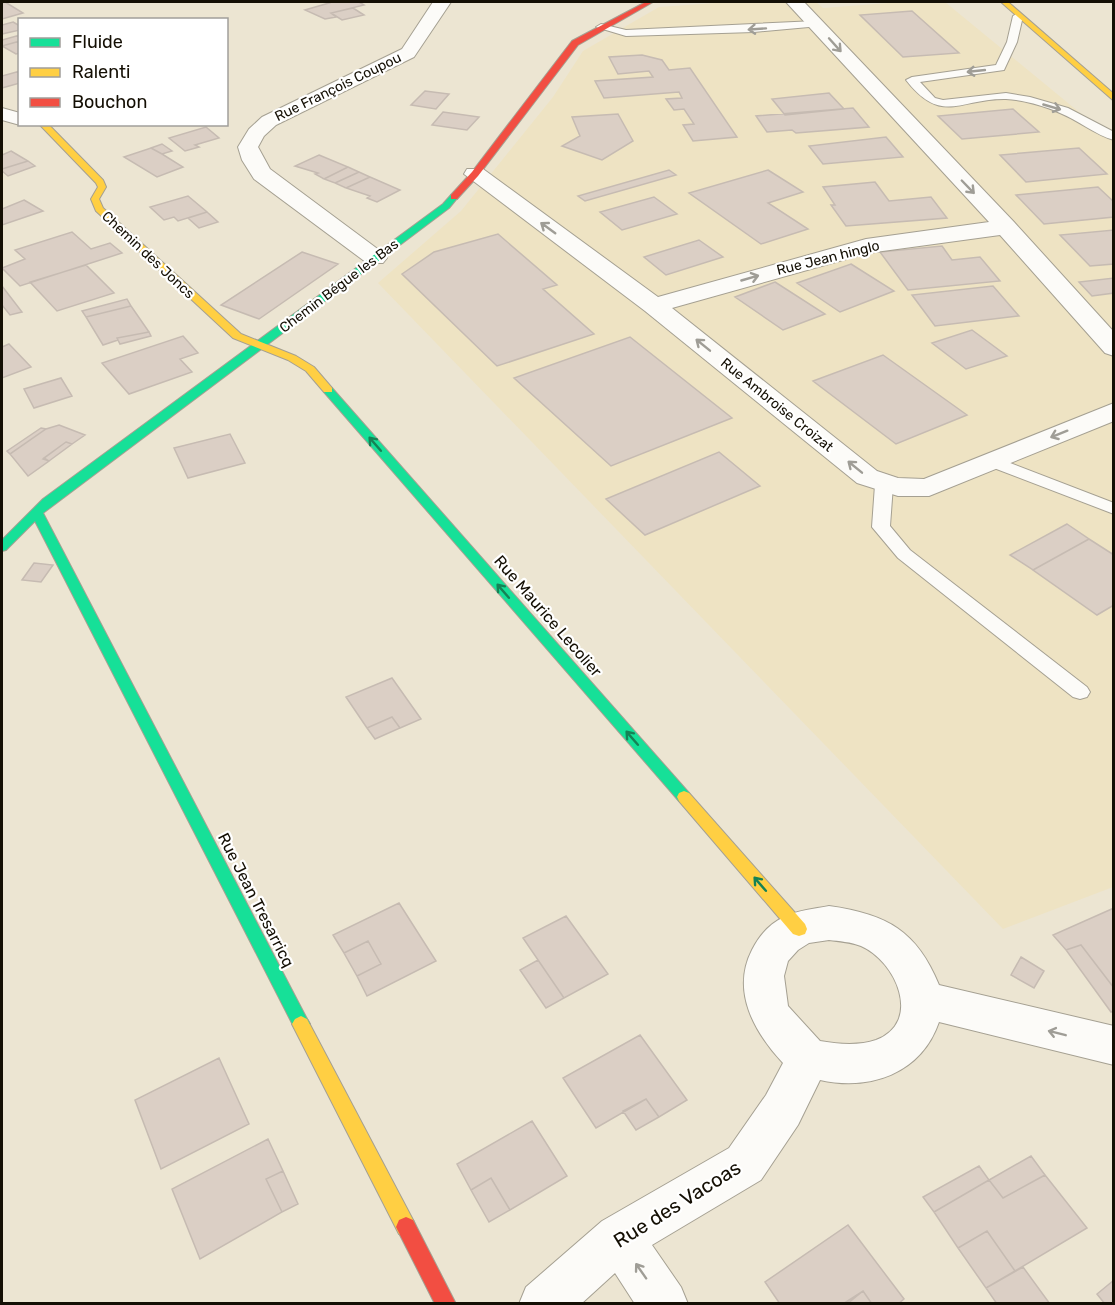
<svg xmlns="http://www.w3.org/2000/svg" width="1115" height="1305" font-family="Rubik,sans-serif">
	<rect width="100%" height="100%" fill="#ece5d2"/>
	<path fill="#eee3c3" d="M730,2H816L823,8L902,2H945L1113,140V887L1003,929L378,283L461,211L553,97L583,51L659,7Z"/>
	<path fill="#dbcfc5" stroke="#c6bbb2" stroke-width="1.5" d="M5,2L23,13L2,19V3Z
		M327,2H359L364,5L331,13L336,17L325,19L305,10L329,3Z
		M353,8L364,15L342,20L331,13Z
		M912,11L959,53L903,57L860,15Z
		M13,22L20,26V30L2,34V25Z
		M20,35V41L2,46V40Z
		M20,41V53L16,54L2,46Z
		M642,55L662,60L669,70L690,68L737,137L693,141L683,125L694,124L684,109L674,110L666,99L682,98L679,92L604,98L595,81L653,77L649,71L618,74L609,57Z
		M20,71V83L2,88V76Z
		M425,91L449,94L436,109L411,105Z
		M829,93L844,109L785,115L772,99Z
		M853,108L869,127L796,133L792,130L767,132L756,116Z
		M1013,109L1039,132L962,139L938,116Z
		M443,112L479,117L467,130L432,125Z
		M618,114L633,141L602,160L562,146L580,136L572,117Z
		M206,127L219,138L195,145L199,147L185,151L169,138Z
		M886,137L903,157L823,164L809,146Z
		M162,144L172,151L162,154L151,148Z
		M151,148L162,154L183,167L157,177L124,157Z
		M1079,148L1107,174L1026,182L1000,155Z
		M11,151L28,161L2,169V155Z
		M319,155L348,167L324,179L315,174L318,173L295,166Z
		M28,161L35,166L8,176L2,171V169Z
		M348,167L359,172L335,183L324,179Z
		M669,170L676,175L585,201L578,196Z
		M768,170L803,192L768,203L808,229L761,244L689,193Z
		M359,172L370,177L346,188L335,183Z
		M370,177L400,190L377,202L367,198L370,196L346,188Z
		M875,182L889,201L931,197L947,218L846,226L831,205H835L823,187Z
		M1098,187L1114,202V217L1044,224L1016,195Z
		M188,196L207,212L178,221L174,217L164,220L150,207Z
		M654,197L677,214L622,230L600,212Z
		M24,200L43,211L2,225V209Z
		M207,212L218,222L199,228L188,218Z
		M1114,230V264L1090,266L1060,235Z
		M72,232L91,249L110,243L122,253L20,286L2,268L25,259L15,250Z
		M498,234L557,285L543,289L594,334L497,366L402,274L434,252Z
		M699,240L723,257L666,275L644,257Z
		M942,246L952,260L980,257L1000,281L908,290L880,252Z
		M302,252L338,264L259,319L221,305Z
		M851,264L894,291L840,312L797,283Z
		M86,265L114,293L57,311L30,282Z
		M1114,278V293L1092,296L1079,282Z
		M775,282L825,314L783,330L735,297Z
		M2,286L22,312L10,315L2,305Z
		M993,286L1019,316L935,326L912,295Z
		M127,299L131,306L86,317L82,311Z
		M131,306L149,332L117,338L118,340L103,345L86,317Z
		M972,330L1007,356L966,369L932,343Z
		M149,332L151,336L120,344L117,338Z
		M183,336L198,353L180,359L192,372L129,394L102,363Z
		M630,337L732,418L611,466L514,378Z
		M9,344L31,367L2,378V347Z
		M883,355L967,415L896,444L813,381Z
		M61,378L72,396L34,408L24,389Z
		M59,425L85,435L72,444L66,442L44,458L49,461L28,476L10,454L46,429Z
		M41,428L46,429L10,454L7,451Z
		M230,434L245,463L188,478L174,448Z
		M66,442L72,444L49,461L43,459Z
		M719,452L760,486L645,535L606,499Z
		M1067,524L1089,539L1033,570L1010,555Z
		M1089,539L1114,555V605L1097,615L1033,570Z
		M34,563L53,565L41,582L22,580Z
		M392,678L421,719L400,728L392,717L367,728L346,697Z
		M392,717L400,728L375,739L367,728Z
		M399,903L436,961L367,996L357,976L381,964L368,941L344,953L333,935Z
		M1114,908V988L1081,945L1066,950L1053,935Z
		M566,916L608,974L564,998L523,938Z
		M368,941L381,964L357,976L344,953Z
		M1081,945L1114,988V1011L1111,1012L1066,950Z
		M1021,957L1044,971L1034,988L1011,975Z
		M538,960L564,998L546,1008L520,970Z
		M640,1035L687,1100L659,1117L646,1099L596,1128L563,1078Z
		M219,1058L249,1124L161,1169L135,1100Z
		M646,1099L659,1117L636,1130L623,1111Z
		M532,1121L567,1176L510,1210L491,1178L471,1190L457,1164Z
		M268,1139L283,1171L266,1179L282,1212L200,1259L172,1189Z
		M1031,1156L1045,1175L1003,1198L989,1180Z
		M979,1166L989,1180L934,1212L923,1197Z
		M283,1171L298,1204L282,1212L266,1179Z
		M1045,1175L1087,1228L1015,1271L987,1231L958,1248L934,1212L989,1180L1003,1198Z
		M491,1178L510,1210L489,1222L471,1190Z
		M848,1225L904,1299L898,1304H872L863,1291L847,1304H780L765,1282Z
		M987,1231L1015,1271L986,1288L958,1248Z
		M1023,1267L1050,1304H997L986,1288Z
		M1114,1280V1304H1105L1097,1294Z
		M863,1291L872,1304L846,1302Z"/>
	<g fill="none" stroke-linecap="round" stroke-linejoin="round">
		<g stroke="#a5a092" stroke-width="2">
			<path id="lane" d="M1018,13L1023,16L1017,42L1004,70L920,82L935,98L943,100L1006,93L1030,97L1068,108L1114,132V140C1095,135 1078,120 1060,113C1045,106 1023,100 1006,99C960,98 942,126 906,80L912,77L996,65L1007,42L1013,16Z
				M816,21L820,22V26L754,32L626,36L596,27L601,24L626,30Z
				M992,456L1114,503V514L986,465L984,461Z
				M884,480L893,485L890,526L910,550L1087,687L1090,692L1087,697L1080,699L1073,697L898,558L872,527L875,485Z"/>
		</g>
		<g stroke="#a5a092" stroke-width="2">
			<path id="street" d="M433,2H451L414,57L276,125L264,136L258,147L270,169L383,253L387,258L383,263H367L254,179L242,160L238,147L249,129L262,117L402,49Z
				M786,2H804L1014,222L1114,332V356L1105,353L1000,235L868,253L672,308L877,471L898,478L924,479L1114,403V421L929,496H898L857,483L645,311L464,174L467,169H483L658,297L866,239L989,222Z
				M2,108L20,113V124H22L20,125L2,120Z
				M829,906C887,914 917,931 939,985L1114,1026V1065L939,1022C921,1074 870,1091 820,1080L798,1125L761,1180L652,1245L681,1287L688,1304H635L615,1273L581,1304H519L526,1287L602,1221L729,1148L766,1095L783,1063C754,1032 731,991 752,950C759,936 769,924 784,917C798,910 814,909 829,906ZM829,940C839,941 851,942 861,946C896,961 923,1022 876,1040C859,1046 837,1044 820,1041L788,1006L784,976L788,961L798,950L809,943Z"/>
		</g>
		<g stroke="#a5a092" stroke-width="2">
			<path id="fast" d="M451,195L458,197L449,208L43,513L307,1019L310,1024L307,1029L301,1032L295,1029L35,521L6,550L2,551V540L43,499L443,204Z
				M328,387L332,388L689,793L691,797L689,801L684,803L679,801L324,392V388Z"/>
		</g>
		<g stroke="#a5a092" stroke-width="2">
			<path id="slow" d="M1001,2H1008L1114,94V101Z
				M39,124H48L103,180L106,187L99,199L103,208L241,334L296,356L314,367L332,388V392H324L306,371L288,360L233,338L96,211L91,199L98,187L96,183Z
				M684,791L689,793L805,924L807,929L805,934L799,936L793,934L679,801L677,797L679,793Z
				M301,1016L307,1019L413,1220L416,1227L413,1234L406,1237L399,1234L292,1024L295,1019Z"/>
		</g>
		<g stroke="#a5a092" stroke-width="2">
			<path id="jam" d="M646,2H653L578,45L478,176L457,199H451V195L472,172L572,41Z
				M406,1217L413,1220L456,1304H435L396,1227L399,1220Z"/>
		</g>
		<use href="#lane" fill="#fcfbf8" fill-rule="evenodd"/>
		<use href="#street" fill="#fcfbf8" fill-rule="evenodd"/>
		<use href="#fast" fill="#16e098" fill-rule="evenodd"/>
		<use href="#slow" fill="#ffcf43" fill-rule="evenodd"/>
		<use href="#jam" fill="#f24e42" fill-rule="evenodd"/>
	</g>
	<defs><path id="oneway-shaft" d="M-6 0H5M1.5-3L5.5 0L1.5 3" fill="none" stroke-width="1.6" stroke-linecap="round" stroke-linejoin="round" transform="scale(1.5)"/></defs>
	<g stroke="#9f9d96">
		<use href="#oneway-shaft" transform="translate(757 29) rotate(176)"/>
		<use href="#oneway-shaft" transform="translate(835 45) rotate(48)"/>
		<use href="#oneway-shaft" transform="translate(976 71) rotate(174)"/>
		<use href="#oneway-shaft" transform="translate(1052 107) rotate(16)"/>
		<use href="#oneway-shaft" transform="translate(968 187) rotate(46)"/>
		<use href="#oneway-shaft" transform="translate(548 228) rotate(-144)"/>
		<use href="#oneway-shaft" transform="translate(750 278) rotate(-16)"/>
		<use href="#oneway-shaft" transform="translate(703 345) rotate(-141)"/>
		<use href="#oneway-shaft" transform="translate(1059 434) rotate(158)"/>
		<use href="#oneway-shaft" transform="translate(855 467) rotate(-141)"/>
		<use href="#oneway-shaft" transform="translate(1057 1033) rotate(-166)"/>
		<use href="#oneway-shaft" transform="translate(641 1271) rotate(-125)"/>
	</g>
	<g stroke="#158255">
		<use href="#oneway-shaft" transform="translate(375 444) rotate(-131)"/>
		<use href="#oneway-shaft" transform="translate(503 591) rotate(-131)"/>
		<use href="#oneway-shaft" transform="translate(632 738) rotate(-131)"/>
		<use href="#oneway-shaft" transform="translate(760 884) rotate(-131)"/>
	</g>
	<g text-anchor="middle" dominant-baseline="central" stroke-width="4.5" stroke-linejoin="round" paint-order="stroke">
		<g font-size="14" fill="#140f04" stroke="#fff">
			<text transform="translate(338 87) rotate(-26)">Rue François Coupou</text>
			<text transform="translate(148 255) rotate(43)">Chemin des Joncs</text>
			<text transform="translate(828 258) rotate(-14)">Rue Jean hinglo</text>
			<text transform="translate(339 286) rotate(-37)">Chemin Bégue les Bas</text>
			<text transform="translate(777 405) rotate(39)">Rue Ambroise Croizat</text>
		</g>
		<g font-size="16" fill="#140f04" stroke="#fff">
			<text transform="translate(548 616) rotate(49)">Rue Maurice Lecolier</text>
			<text transform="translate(256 900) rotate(63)">Rue Jean Tresarricq</text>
		</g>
		<g font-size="20" fill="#140f04" stroke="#fff">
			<text transform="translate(677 1204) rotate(-32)">Rue des Vacoas</text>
		</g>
	</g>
	<rect width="1115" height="1305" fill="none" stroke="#140f04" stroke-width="6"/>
	<rect x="18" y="18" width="210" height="108" fill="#ffffff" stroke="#a19f9b" stroke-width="1.5"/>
	<rect x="30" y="38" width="30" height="9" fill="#16e098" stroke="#a19f9b" stroke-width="1.5"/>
	<text x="72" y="48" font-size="18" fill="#140f04">Fluide</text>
	<rect x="30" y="68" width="30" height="9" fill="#ffcf43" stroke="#a19f9b" stroke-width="1.5"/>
	<text x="72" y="78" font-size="18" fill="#140f04">Ralenti</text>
	<rect x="30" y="98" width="30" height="9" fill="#f24e42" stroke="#a19f9b" stroke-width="1.5"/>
	<text x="72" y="108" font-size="18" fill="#140f04">Bouchon</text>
</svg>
